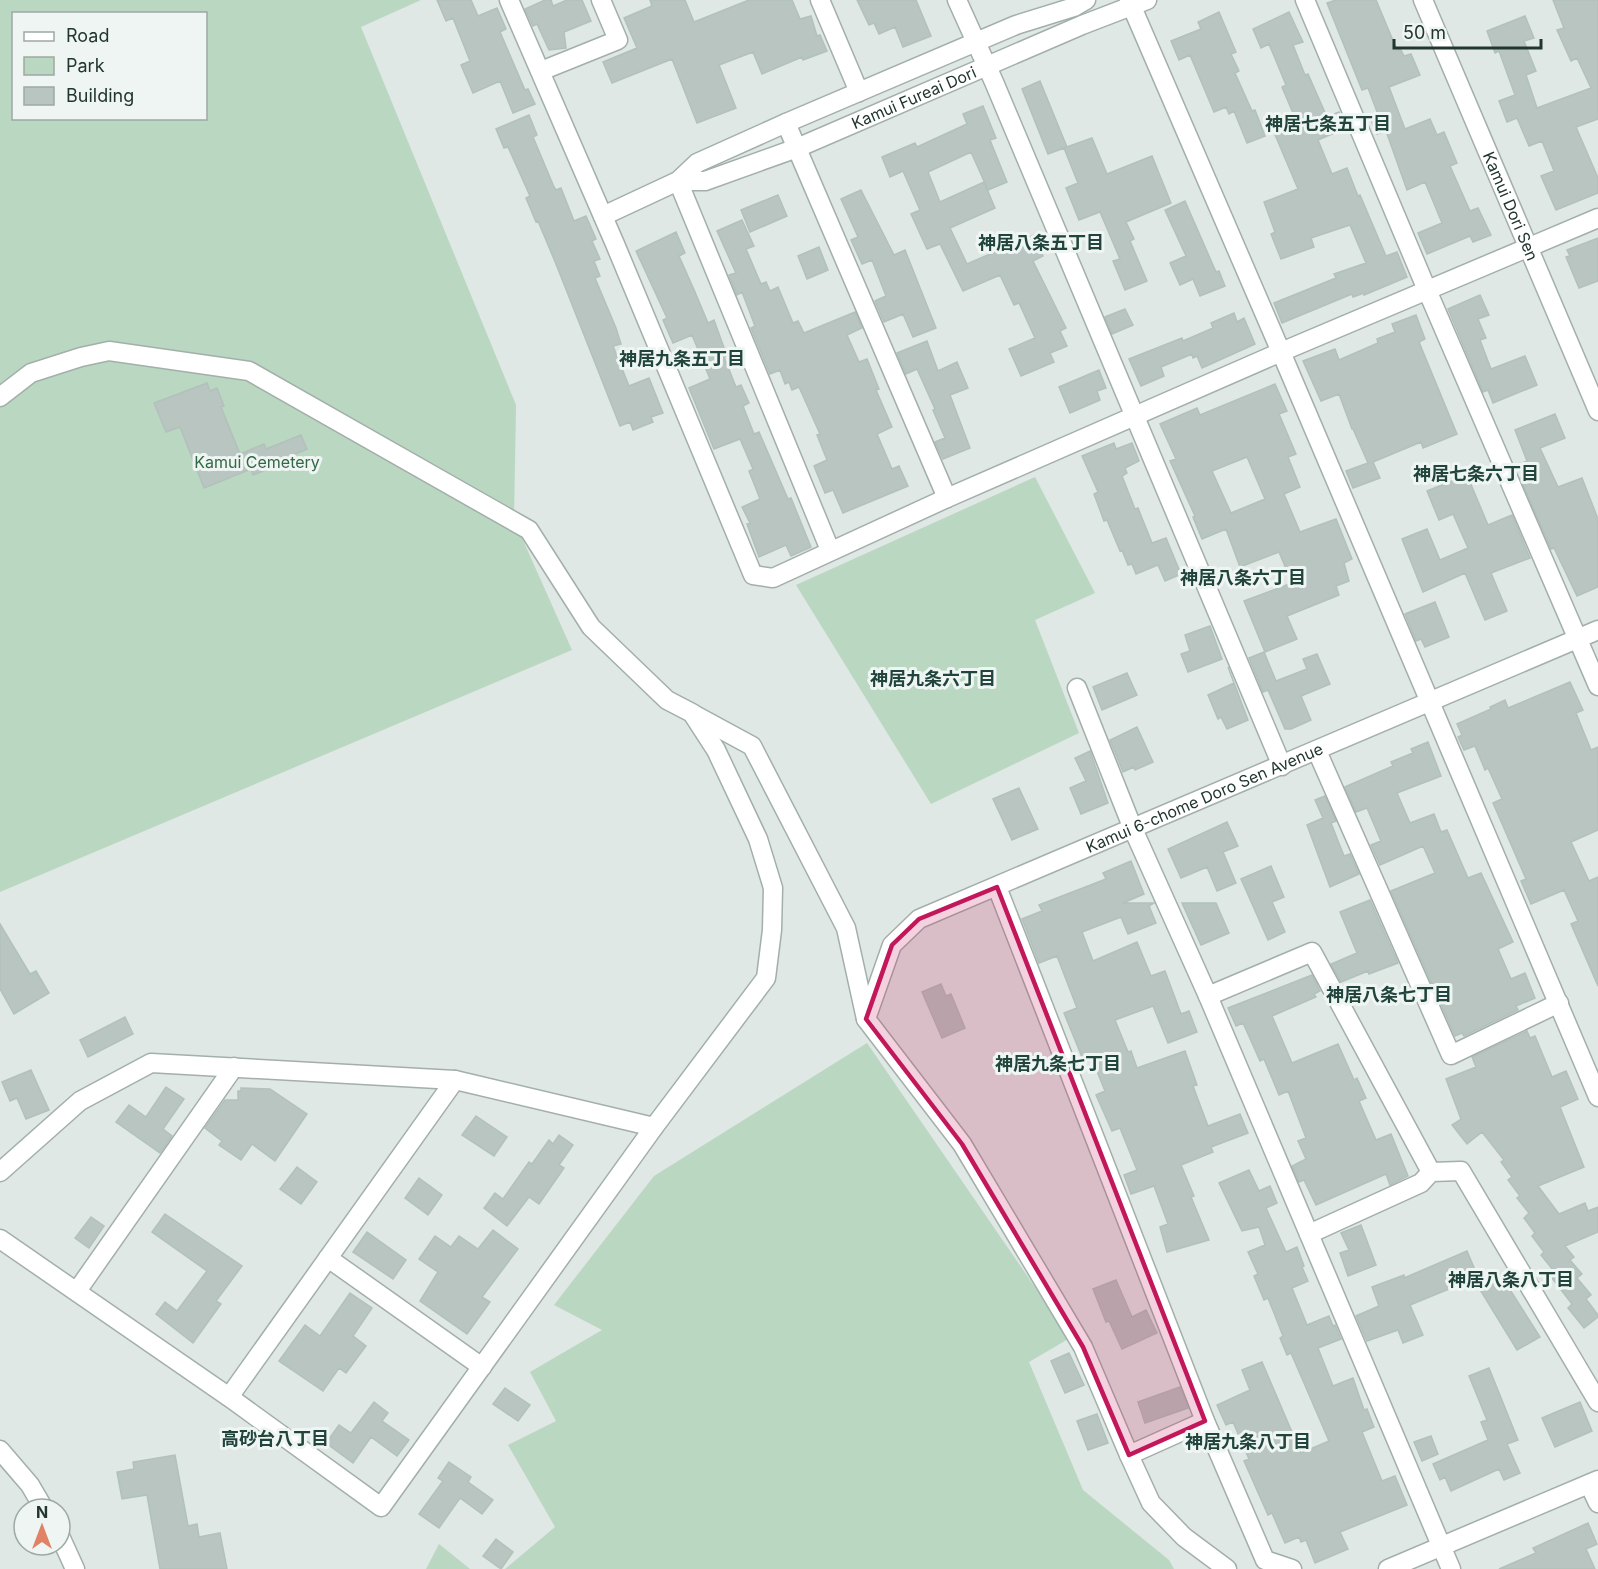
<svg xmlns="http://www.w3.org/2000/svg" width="1598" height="1569" font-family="Inter,'Noto Sans JP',sans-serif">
	<rect width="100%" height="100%" fill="#dfe8e4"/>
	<path fill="#bad7c2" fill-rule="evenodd" d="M0,0H421L361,27L516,405L514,520L572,650L0,892ZM14,14H206V118H14Z
		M1035,477L1095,593L1035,620L1079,733L931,804L796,585Z
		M867,1043L1070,1338L1029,1362L1083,1490L1169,1560L1174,1569H505L555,1527L508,1445L556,1421L530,1372L602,1330L554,1305L654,1176Z
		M439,1544L470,1569H426Z"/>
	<path fill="#b8c5c0" stroke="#b2c1bb" stroke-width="1.5" fill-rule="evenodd" d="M437,0H471L478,16L497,8L506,29L500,32L525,90L528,89L535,104L513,113L500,81L473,93L461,65L470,61L453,18L446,21Z
		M545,0H551L553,6L567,0H582L591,21L564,32L566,48L549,50L537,24L533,26L525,9Z
		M650,0H685L694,22L749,0H792L800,19L811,16L817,36L820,35L827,51L803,60L802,57L762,74L753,52L719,65L736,108L697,123L672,59L612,83L603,62L637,48L624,18L652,6Z
		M857,0H916L931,36L903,47L895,27L879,34L874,23L869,25Z
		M1336,0H1376L1397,50L1400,48L1404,56L1411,54L1420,75L1389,87L1405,129L1430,119L1437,135L1444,132L1457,163L1450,166L1470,211L1478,208L1491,235L1473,242L1470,236L1427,254L1418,233L1442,223L1425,182L1407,190L1386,131L1377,134L1371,120L1379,117L1368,88L1362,90L1327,3Z
		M1553,0H1598V119L1576,127L1598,178V193L1556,210L1541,176L1554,171L1542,141L1529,146L1517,118L1507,122L1499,101L1515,95L1499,51L1495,53L1487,31L1525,16L1534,38L1524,41L1536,71L1526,75L1537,108L1591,88L1577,58L1571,61L1557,30L1564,28Z
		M1219,12L1236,52L1231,54L1239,71L1235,73L1252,111L1255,110L1265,136L1247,143L1234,111L1229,114L1226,107L1214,112L1190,55L1179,60L1171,41L1201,29L1198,22Z
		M1289,12L1303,42L1293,45L1305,75L1308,74L1327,117L1339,112L1346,128L1318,140L1332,174L1347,168L1358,196L1360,195L1386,256L1397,252L1407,277L1364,295V293L1353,297L1352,294L1282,323L1274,303L1336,278L1334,274L1366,263L1350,225L1311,238L1314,247L1281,259L1271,234L1275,232L1264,202L1298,189L1273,130L1296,120L1282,87L1286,85L1269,44L1261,48L1253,29Z
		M1040,81L1067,147L1048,154L1022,89Z
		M983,106L996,138L990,140L1007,182L988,190L971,152L928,172L940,202L984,182L995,208L950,228L967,264L1034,235L1043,256L1033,261L1066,328L1060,331L1067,346L1050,353L1054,362L1021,376L1009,349L1035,338L1019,303L1014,305L1000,275L963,291L940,244L927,249L911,214L920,210L903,171L890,177L882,157L915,143L917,147L967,124L963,114Z
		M529,115L537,135L533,137L554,187L556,190L561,188L574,221L586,216L596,239L592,241L600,259L594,261L600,276L595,278L616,328L621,344L613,346L629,386L649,378L663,413L651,417L653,422L633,430L630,422L620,426L556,264L538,221L536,222L526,198L530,196L508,147L504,148L496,129Z
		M1092,138L1107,174L1152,156L1171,203L1126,222L1134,239L1130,241L1147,281L1125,290L1113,261L1120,259L1100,212L1079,220L1066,188L1078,183L1064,148Z
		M861,190L894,255L905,250L936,328L913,337L903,314L884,322L875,301L886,296L872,260L862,264L851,240L858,237L841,199Z
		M778,195L787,216L750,232L741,210Z
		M1185,201L1216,272L1219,271L1225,286L1200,296L1193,279L1180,285L1170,263L1186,256L1165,210Z
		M742,220L754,246L746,249L761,284L766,282L770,291L778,287L793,323L798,321L804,333L855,312L862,328L847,335L859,362L867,359L879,389L876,390L892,427L877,434L892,469L899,466L908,486L843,513L833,490L825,493L814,466L827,460L817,435L820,434L799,387L792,390L789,382L785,384L780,370L770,374L751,328L755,326L742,292L737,295L729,275L736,273L717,231Z
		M676,232L685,253L679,256L695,292L708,323L714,320L727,356L724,357L736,387L741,385L749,403L743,406L754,434L759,432L788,499L791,498L811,547L791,556L786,545L759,557L747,524L750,523L742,507L760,499L749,471L753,469L740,439L714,449L689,388L710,379L692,335L673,343L663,320L667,318L636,251Z
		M1598,238V281L1579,288L1566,257L1570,256L1567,250Z
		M819,247L828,270L807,279L798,256Z
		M1480,295L1489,315L1478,319L1486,338L1480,340L1491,369L1525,356L1537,385L1493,403L1488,390L1483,392L1448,309Z
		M1125,309L1133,325L1112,334L1105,317Z
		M1234,313L1237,322L1244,318L1255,344L1202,368L1197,356L1193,358L1192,354L1161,367L1164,376L1141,386L1129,359L1182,338L1183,341L1213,328L1211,323Z
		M1416,315L1425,339L1419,342L1457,434L1423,448L1421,442L1373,462L1380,478L1353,488L1346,471L1368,463L1353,429H1352L1339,394L1321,401L1303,361L1335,349L1339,360L1378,343L1377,339L1395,332L1392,324Z
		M927,341L938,371L957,362L968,388L950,395L970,448L943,459L935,442L945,438L933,410L935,409L917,369L906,374L897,353Z
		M1099,370L1106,388L1097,391L1100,400L1070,413L1059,387Z
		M207,383L210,391L217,388L224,406L221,407L240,454L264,444L266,449L301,435L307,449L272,464L273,467L253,475L251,469L204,488L180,427L166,432L154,403Z
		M1275,384L1287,411L1279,414L1296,454L1288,457L1300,487L1284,494L1300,532L1336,519L1352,559L1344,563L1349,581L1336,586L1339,595L1287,616L1297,639L1265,652L1244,601L1292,583L1279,552L1240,567L1226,529L1202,539L1193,517L1195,516L1170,461L1176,459L1160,424L1197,408L1200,415ZM1247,457L1265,499L1231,513L1212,471Z
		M1555,414L1565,438L1540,448L1558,487L1582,478L1598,519V587L1577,596L1554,548L1551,549L1520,478L1525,475L1520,464L1527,461L1515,430Z
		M1114,443L1116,449L1132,443L1139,461L1125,468L1127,473L1122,476L1135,509L1138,508L1152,543L1166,538L1181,574L1165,581L1158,565L1136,574L1132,564L1128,565L1122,550L1120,551L1107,520L1104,521L1094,494L1098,492L1082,456Z
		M1467,475L1488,525L1512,515L1530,558L1491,573L1507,611L1485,620L1465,573L1423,592L1402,539L1427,529L1440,560L1468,548L1453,514L1439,520L1427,491Z
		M1435,602L1449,637L1425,647L1421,639L1416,641L1405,614Z
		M1210,626L1222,659L1188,672L1181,654L1190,651L1185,635Z
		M1264,652L1276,681L1307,669L1303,659L1317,654L1330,684L1301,696L1311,720L1291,729H1285L1268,690L1263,692L1249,658Z
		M1228,667L1248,720L1227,729L1221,717L1218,719L1208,695L1234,683Z
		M1127,673L1137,695L1102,710L1093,687Z
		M1570,682L1583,710L1576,713L1591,750L1598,747V830L1571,842L1589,881L1598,877V986L1571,924L1578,921L1564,890L1531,904L1521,881L1526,879L1493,803L1502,799L1488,768L1485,770L1475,746L1464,750L1458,737L1462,735L1457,724L1491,709L1490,707L1505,700L1508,708Z
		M1137,727L1153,762L1135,770L1134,767L1123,772L1110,740Z
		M1428,742L1441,776L1397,793L1410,823L1434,814L1441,832L1447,830L1468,878L1481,873L1513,942L1498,949L1511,979L1525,973L1535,998L1516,1006L1518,1010L1464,1036L1462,1033L1455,1036L1391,891L1435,873L1423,846L1380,865L1371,845L1381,841L1367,808L1356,812L1345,787L1393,766L1391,762L1413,753L1411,749Z
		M1090,751L1108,803L1081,814L1070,788L1086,781L1075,758Z
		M1019,788L1038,829L1012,840L993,799Z
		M1325,796L1336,821L1331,823L1344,856L1350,854L1359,874L1330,887L1307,825L1323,818L1315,800Z
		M1227,822L1238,846L1223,852L1236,883L1217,891L1207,867L1181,878L1168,849Z
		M1131,861L1144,894L1123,903H1154L1149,906L1156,923L1128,934L1121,917L1082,932L1093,961L1137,942L1151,976L1165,971L1181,1014L1189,1011L1197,1032L1168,1043L1153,1006L1115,1020L1128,1052L1131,1051L1137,1068L1185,1051L1197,1085L1193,1086L1208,1126L1240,1114L1248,1133L1211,1147L1213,1152L1181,1165L1194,1196L1191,1197L1209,1240L1167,1252L1160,1227L1168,1224L1154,1186L1131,1194L1124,1175L1137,1170L1120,1128L1112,1131L1096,1095L1105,1091L1092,1059L1084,1062L1064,1013L1077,1008L1057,956L1039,963L1022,919L1042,911L1039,905L1106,879L1103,873Z
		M1271,866L1284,897L1272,902L1285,932L1268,940L1241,879Z
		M1370,900L1398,963L1369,974L1368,971L1341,982L1331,964L1357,953L1340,912Z
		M1182,903H1216L1229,933L1201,945Z
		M0,924L30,974L36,971L49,993L14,1014L0,989Z
		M1312,975L1320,991L1314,994L1316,997L1272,1016L1292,1063L1338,1044L1354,1080L1357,1078L1366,1098L1359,1101L1376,1140L1391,1134L1408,1176L1390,1185L1386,1174L1316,1205L1304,1180L1299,1182L1292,1166L1306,1159L1298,1141L1306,1138L1288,1091L1279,1095L1264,1059L1260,1061L1243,1023L1236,1026L1228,1008Z
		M941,984L946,996L951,994L965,1028L942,1038L922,992Z
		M125,1017L133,1034L88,1057L80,1040Z
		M1527,1031L1530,1038L1535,1036L1552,1077L1566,1071L1578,1099L1560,1107L1584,1167L1538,1186L1559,1214L1585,1203L1588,1211L1598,1207V1232L1565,1246L1574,1257L1570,1260L1582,1274L1577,1278L1591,1295L1586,1299L1598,1315V1317L1584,1328L1568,1308L1572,1304L1548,1273L1553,1270L1541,1255L1544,1252L1532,1236L1535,1233L1524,1218L1529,1213L1517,1198L1520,1196L1508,1180L1512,1177L1501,1162L1504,1160L1482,1132L1467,1144L1452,1125L1461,1119L1446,1079L1476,1067L1472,1057Z
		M31,1070L49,1110L26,1119L17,1098L10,1101L2,1082Z
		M166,1087L184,1099L163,1129L172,1136L160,1153L116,1122L129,1105L146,1117Z
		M241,1088L270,1089L307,1114L275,1161L252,1144L241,1160L219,1145L222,1141L205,1128L225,1100H238V1091H241Z
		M476,1116L507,1137L494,1156L462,1135Z
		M559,1135L573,1145L559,1165L564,1168L539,1204L529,1197L507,1226L484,1208L495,1193L503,1199L529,1162L532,1164L549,1140L553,1144Z
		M297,1167L317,1182L301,1204L280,1189Z
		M1249,1170L1259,1191L1270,1186L1277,1203L1266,1208L1286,1252L1297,1247L1304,1266L1302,1267L1308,1281L1292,1288L1307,1325L1329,1316L1333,1326L1335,1325L1341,1339L1318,1348L1333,1386L1353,1378L1364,1410L1367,1409L1374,1427L1362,1432L1382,1481L1395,1476L1407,1505L1340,1532L1348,1549L1315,1563L1306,1540L1301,1542L1299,1537L1285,1543L1272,1513L1268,1515L1244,1461L1249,1459L1233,1422L1226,1425L1217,1405L1250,1390L1242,1370L1262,1362L1301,1453L1329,1441L1291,1353L1287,1355L1280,1338L1283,1336L1268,1298L1264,1300L1254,1276L1258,1274L1248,1252L1265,1245L1259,1227L1242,1231L1219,1183Z
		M419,1178L442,1195L428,1215L405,1198Z
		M165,1214L242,1266L216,1301L221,1304L193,1343L156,1314L165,1302L177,1311L207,1271L152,1232Z
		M91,1217L104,1226L89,1248L75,1238Z
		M1361,1225L1376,1265L1348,1276L1340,1253L1349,1250L1341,1233Z
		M493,1230L518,1249L482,1297L490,1302L467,1334L420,1301L438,1272L419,1259L435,1236L451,1247L459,1236L478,1249Z
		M367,1232L406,1260L393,1279L353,1252Z
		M1467,1251L1478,1277L1410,1305L1423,1335L1403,1343L1398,1330L1367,1341L1356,1316L1379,1306L1372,1287L1404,1275V1278Z
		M1500,1274L1540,1337L1517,1350L1479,1288Z
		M1116,1280L1132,1317L1146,1310L1157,1333L1122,1349L1109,1321L1106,1322L1093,1289Z
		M350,1293L372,1308L353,1336L366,1346L346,1373L339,1368L323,1391L279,1361L305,1325L320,1336Z
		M1069,1353L1084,1385L1065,1393L1051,1361Z
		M1489,1368L1518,1440L1507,1444L1520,1473L1504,1480L1499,1469L1451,1491L1445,1477L1440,1480L1433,1464L1488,1440L1481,1422L1487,1420L1469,1376Z
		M1180,1387L1188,1408L1145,1423L1138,1402Z
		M505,1388L530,1405L518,1421L493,1404Z
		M374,1402L388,1413L382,1421L409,1440L397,1456L371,1437L353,1463L326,1443L339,1425L351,1433Z
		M1580,1402L1592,1431L1555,1447L1542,1418Z
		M1097,1414L1108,1443L1088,1450L1077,1421Z
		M1431,1436L1438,1454L1422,1461L1414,1442Z
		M175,1455L188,1526L197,1524L199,1537L220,1533L227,1569H160L147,1495L122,1499L117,1472L134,1469L133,1462Z
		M449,1462L471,1477L468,1482L493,1500L482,1514L460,1498L439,1528L419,1514L443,1481L438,1478Z
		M1588,1523L1597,1544L1586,1549L1595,1569H1499L1536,1553L1533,1548Z
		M496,1539L513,1552L501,1569L483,1556Z"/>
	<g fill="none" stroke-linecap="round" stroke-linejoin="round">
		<g stroke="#a3afaa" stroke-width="21">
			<g id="minor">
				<path d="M509,0L615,244L753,575L773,578L947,498L1281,352L1598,218"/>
				<path d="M820,0L859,92"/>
				<path d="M957,0L994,82L1282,766"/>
				<path d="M1129,0L1281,352L1598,1097"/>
				<path d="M1305,0L1427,290L1598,686"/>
				<path d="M541,71L618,40L601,0"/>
				<path d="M786,123L947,498"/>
				<path id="s1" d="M678,181H705L797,148L1082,25L1147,0"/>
				<path d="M678,181L830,550"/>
				<path d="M603,216L678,181L697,163L786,123L1016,25L1074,7L1086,0"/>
				<path d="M0,397L31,373L81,357L109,351L249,371L529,530L591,627L667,700L692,713L716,750L758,839L773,888L772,930L766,978L654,1127L381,1507L229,1397L0,1239"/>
				<path d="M1077,688L1133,829L1208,996L1451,1569"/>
				<path d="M693,714L752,746L846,928L866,1019L962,1144L1083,1347L1129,1455L1151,1503L1184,1537L1227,1569"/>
				<path d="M1317,751L1451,1055L1559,1003"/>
				<path d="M997,887L1205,1421L1265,1560L1292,1569"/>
				<path d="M1208,996L1312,952L1431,1172"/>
				<path id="s2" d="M866,1019L892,945L919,919L1598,630"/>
				<path d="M0,1172L80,1101L151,1063L455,1080L654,1127"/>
				<path d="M1309,1234L1421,1183L1431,1172L1461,1171L1598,1402"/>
				<path d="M328,1258L482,1367"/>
				<path d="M77,1291L234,1067"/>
				<path d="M229,1397L455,1080"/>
				<path d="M1129,1455L1205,1421"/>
				<path d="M1589,1484L1598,1503"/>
				<path d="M1388,1569L1598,1480"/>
			</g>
		</g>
		<g stroke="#a3afaa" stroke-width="21">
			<g id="tertiary">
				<path id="s3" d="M1423,0L1598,411"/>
				<path d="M0,1450L30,1485L44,1509"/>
				<path d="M60,1536L75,1569"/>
			</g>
		</g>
		<use href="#minor" stroke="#fff" stroke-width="18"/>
		<use href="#tertiary" stroke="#fff" stroke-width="18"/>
	</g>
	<path fill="#c2185b" fill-opacity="0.2" stroke="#c2185b" stroke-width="4.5" stroke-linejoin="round" d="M997,887L1205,1421L1129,1455L1083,1347L962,1144L866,1019L892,945L919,919Z"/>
	<g text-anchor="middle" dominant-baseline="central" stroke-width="6" stroke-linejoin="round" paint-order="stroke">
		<g font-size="16" fill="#223630" stroke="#eff5f2">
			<text stroke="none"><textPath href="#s1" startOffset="252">Kamui Fureai Dori</textPath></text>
			<text stroke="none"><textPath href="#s3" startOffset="224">Kamui Dori Sen</textPath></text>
			<text stroke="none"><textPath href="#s2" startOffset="426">Kamui 6-chome Doro Sen Avenue</textPath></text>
		</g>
		<g font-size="16" fill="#326846" stroke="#eff5f2">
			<text x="257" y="462">Kamui Cemetery</text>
		</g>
		<g font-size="18" font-weight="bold" fill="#21453c" stroke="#eff5f2">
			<text x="1328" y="123">神居七条五丁目</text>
			<text x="1041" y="242">神居八条五丁目</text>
			<text x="682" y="358">神居九条五丁目</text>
			<text x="1476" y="473">神居七条六丁目</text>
			<text x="1243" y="577">神居八条六丁目</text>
			<text x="933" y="678">神居九条六丁目</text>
			<text x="1389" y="994">神居八条七丁目</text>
			<text x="1058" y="1063">神居九条七丁目</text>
			<text x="1511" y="1279">神居八条八丁目</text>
			<text x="275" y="1438">高砂台八丁目</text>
			<text x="1248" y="1441">神居九条八丁目</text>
		</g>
	</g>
	<rect x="12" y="12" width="195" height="108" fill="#eff5f2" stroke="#9da9a4" stroke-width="1.5"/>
	<rect x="24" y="32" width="30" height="9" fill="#ffffff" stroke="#9da9a4" stroke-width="1.5"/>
	<text x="66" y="42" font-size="18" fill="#223630">Road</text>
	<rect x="24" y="57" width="30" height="18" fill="#bad7c2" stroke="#9da9a4" stroke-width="1.5"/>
	<text x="66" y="72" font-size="18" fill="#223630">Park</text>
	<rect x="24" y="87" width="30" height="18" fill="#b8c5c0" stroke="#9da9a4" stroke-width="1.5"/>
	<text x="66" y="102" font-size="18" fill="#223630">Building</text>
	<g transform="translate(42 1527)"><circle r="28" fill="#eff5f2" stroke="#9da9a4" stroke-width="1.5"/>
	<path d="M0-4.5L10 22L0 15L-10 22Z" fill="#e08265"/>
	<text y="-9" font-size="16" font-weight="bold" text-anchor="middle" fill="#223630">N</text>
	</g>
	<path d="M1394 39v9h147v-9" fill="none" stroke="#223630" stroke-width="3"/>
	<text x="1403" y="39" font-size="18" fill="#223630" stroke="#eff5f2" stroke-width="4.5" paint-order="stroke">50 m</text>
</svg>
